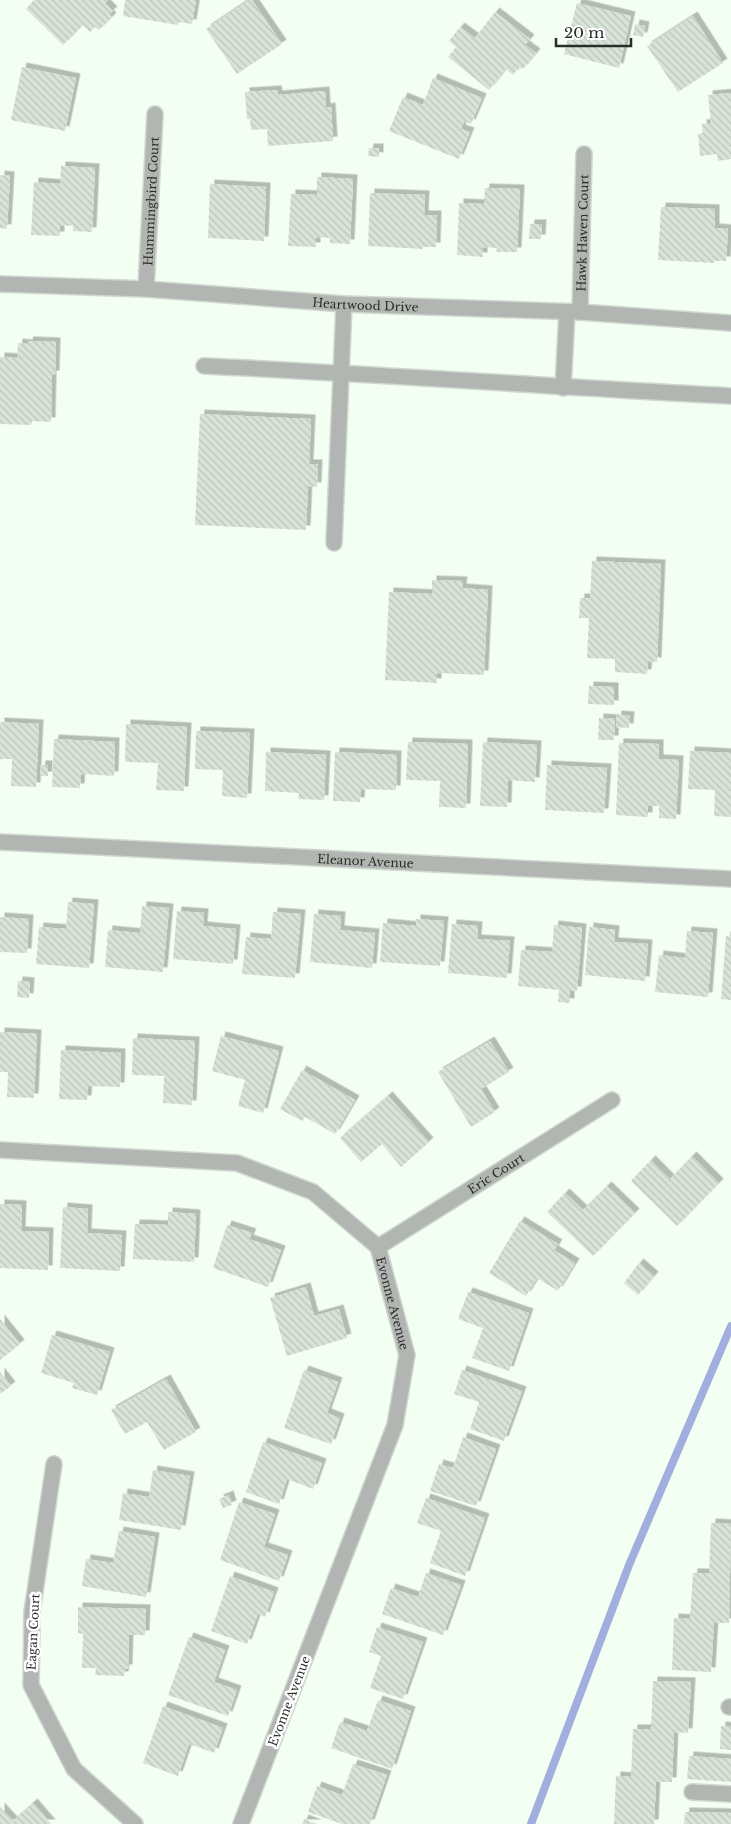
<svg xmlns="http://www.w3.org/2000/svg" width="731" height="1824" font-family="'Libre Baskerville',serif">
	<defs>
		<pattern id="building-back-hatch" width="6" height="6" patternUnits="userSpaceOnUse" patternTransform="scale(1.25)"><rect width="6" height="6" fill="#d9e4d9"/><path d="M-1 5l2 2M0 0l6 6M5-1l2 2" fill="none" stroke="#bac4ba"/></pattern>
		<filter id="shadow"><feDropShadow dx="4.5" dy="-4.5" stdDeviation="0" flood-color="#0004"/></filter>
	</defs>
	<rect width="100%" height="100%" fill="#f4fff4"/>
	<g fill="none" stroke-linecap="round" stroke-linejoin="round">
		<path stroke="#a2afde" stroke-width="8" d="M531,1824L629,1565L731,1326"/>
	</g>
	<path fill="url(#building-back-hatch)" filter="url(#shadow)" d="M34,0H108L105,3L113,11L109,14L112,17L99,30L95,27L90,32L83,25L63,45L26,9Z
		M125,0H196L192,24L179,22L178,25L123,16Z
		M249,0H252L282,44L237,74L206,29Z
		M577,3L631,16L619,68L564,54Z
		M495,12L530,39L525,45L536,53L523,69L519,67L513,75L506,69L489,90L448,57L456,47L449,41L460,27L475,38Z
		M693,16L723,63L678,92L647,46Z
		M635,24L645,26L643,37L633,35Z
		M22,67L76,78L65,131L11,120Z
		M433,78L482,98L471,124L464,121L461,129L470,132L459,159L389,131L403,97L423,105Z
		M277,90L278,95L325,91L326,108L331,107L333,141L268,146L267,129L251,130L250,119H247L245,92Z
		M731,93V159L718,161L717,154L700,156L698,134L703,133L702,124L711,123L708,95Z
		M369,148H379V157L368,156Z
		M61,166L95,168L92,232L73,231V226L60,225V236L31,235L34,182L60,184Z
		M0,175L10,176L7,229L0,228Z
		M317,177L353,179L350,244L330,243V238L316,237V247L288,246L291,194L317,195Z
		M210,184L266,187L264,241L208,238Z
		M485,188L520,189L517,252H496L497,248L483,247V257L457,255L459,203L484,204Z
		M370,193L425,195L424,215H437L436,247H423V249L368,246Z
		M661,207L715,209V228L728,229L726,261H714V263L658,260Z
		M530,224H542L541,239H529Z
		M29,341L56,342L55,375H52L51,422L32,421L31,425L0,424V357L17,358L18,343L28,344Z
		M200,414L311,419L309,464H318L317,487L308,486L306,530L195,525Z
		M592,561L661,564L657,662L648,661L647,674L615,672V659L587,658L589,618H579L580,598H590Z
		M432,580L463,581L462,588L488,590L484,675L437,673V683L385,680L389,592L432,594Z
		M589,686L614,687V705L588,704Z
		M617,715L630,716L629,728L616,727Z
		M599,718L615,719L614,740H598Z
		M0,722L39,724L36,787L11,786L12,759H0Z
		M126,724L187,727L184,791L156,790L158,763L125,762Z
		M196,731L250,733L247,798L222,796L223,770L195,769Z
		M54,739L115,742L114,776L81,774L80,788L52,787Z
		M408,742L468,744L466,808L439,807L440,781L406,780Z
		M483,742L537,745L535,782L508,780L507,807L480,806Z
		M619,743L659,744V759L679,760L676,819L659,818V806H648V817L616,815Z
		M690,751L731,753V817L714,816L715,790L688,789Z
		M266,752L326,755L324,800L298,799L299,793L265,791Z
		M335,752L397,755L396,790L361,789L360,802L333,801Z
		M41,765H48V776H40Z
		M547,765L607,768L604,813L545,810Z
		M68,902L94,904L89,968L36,964L39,927L66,929Z
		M142,906L169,908L163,972L105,967L108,930L140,933Z
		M177,911L204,913L203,926L236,929L233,964L173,959Z
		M273,912L301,914L295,978L242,974L246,937L271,939Z
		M314,914L341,916L340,930L375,933L372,968L310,962Z
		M0,917L29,919L27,953L0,952Z
		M416,919L444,921L440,966L380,962L383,923L416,926Z
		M452,924L478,926L477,939L510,941L507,978L448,973Z
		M554,925L582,928L577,991H570V1003L558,1002L559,990L518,986L521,950L552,952Z
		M589,927L615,930L614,942L648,944L645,981L585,975Z
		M687,931L713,933L708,997L655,992L659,955L685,958Z
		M726,936L731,937V1000L721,999Z
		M18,981L30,982L29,998L17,997Z
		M0,1032L37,1034L34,1098L7,1097L8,1072H0Z
		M221,1036L279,1051L263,1113L238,1106L245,1080L212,1071Z
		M133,1038L195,1041L192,1105L163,1103L164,1076L132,1075Z
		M490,1041L509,1072L481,1089L495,1112L471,1127L438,1072Z
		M61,1050L121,1053L120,1087L88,1086L87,1100L59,1099Z
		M302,1070L355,1100L335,1134L305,1117L302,1121L280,1109Z
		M388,1096L429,1142L401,1167L382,1144L361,1162L340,1138Z
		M692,1156L719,1183L677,1226L631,1181L651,1160L670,1179Z
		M607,1186L635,1213L593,1256L547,1212L565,1193L583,1210Z
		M0,1204L22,1205L21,1231L49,1232L48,1270L0,1268Z
		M63,1207L88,1209L87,1233L122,1235L120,1271L60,1268Z
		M168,1212L196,1214L194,1262L133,1259L135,1224L168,1225Z
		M520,1221L558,1244L554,1250L575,1263L558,1291L537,1278L526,1296L489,1273Z
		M227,1225L252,1233L249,1239L281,1250L268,1287L213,1268Z
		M639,1263L654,1276L638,1295L624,1283Z
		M306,1287L314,1316L339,1309L347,1338L287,1356L270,1298Z
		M468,1292L529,1313L509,1371L472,1358L483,1328L458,1319Z
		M0,1319L20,1344L0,1360Z
		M52,1335L110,1352L97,1395L72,1388L74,1383L41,1373Z
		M304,1370L338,1382L327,1413L340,1418L331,1444L284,1428Z
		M462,1370L522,1391L504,1441L470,1429L479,1402L454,1394Z
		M0,1372L11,1386L0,1394Z
		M166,1379L196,1432L164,1450L147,1422L125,1434L111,1410Z
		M463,1437L496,1449L476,1506L430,1491L439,1464L453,1468Z
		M263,1442L322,1463L313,1489L287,1479L279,1504L246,1492Z
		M153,1470L190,1476L181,1530L119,1520L123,1493L149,1497Z
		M229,1495L232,1505L223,1508L219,1499Z
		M426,1498L485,1518L465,1576L430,1563L441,1531L417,1523Z
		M239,1502L275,1514L264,1547L288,1555L279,1581L220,1560Z
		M711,1523L731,1524L729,1623H714L711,1672L672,1670L674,1618L690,1619L693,1573H709Z
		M119,1531L155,1537L146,1597L82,1586L86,1559L113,1563Z
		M426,1573L461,1585L443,1635L382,1614L391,1588L418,1597Z
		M230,1576L274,1592L265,1617L258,1614L247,1644L211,1631Z
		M78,1607L146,1609L145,1635H129L128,1669H125L124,1676L95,1675L96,1668H82L83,1634L78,1633Z
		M377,1627L423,1642L403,1699L370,1688L381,1656L369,1652Z
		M189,1637L225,1650L214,1682L237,1690L228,1716L168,1695Z
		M653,1681L691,1682L688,1733L674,1732L672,1782H656L654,1824H614L616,1776L631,1777L633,1729H651Z
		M378,1700L411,1711L392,1769L331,1748L340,1722L367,1731Z
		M163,1706L223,1728L214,1753L189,1744L178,1776L143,1763Z
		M721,1726L731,1727V1750L720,1749Z
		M689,1756L731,1759V1782L687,1779Z
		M353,1764L387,1775L370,1824H342L308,1812L317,1786L342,1795Z
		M33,1803L51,1824H0V1807L13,1821Z
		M685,1812L731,1813V1824H684Z
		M304,1819L317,1824H302Z"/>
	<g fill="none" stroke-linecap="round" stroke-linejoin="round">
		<g stroke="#d0d9d0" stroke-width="18">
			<g id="minor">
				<path id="s1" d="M0,284L146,289L344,304L580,312L731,323"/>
				<path id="s2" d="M146,289L155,114"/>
				<path id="s3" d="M580,312L584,154"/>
				<path d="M204,366C379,374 555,387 731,396"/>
				<path d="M563,388L567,312"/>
				<path d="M334,543L344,304"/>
				<path id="s4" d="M0,842L731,879"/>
				<path id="s5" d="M0,1150L237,1163L313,1192L378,1247L407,1355L395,1425L241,1824"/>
				<path id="s6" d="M378,1247L612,1100"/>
				<path d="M54,1464L32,1612L31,1685L74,1769L135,1824"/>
				<path d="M729,1707H731"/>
				<path d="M692,1792L731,1794"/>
			</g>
		</g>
		<use href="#minor" stroke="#b2b6b2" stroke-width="15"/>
	</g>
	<g text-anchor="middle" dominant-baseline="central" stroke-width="5" stroke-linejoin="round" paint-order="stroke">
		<g font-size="12" fill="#2a2e2a" stroke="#fff">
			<text stroke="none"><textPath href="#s2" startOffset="88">Hummingbird Court</textPath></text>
			<text stroke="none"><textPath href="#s3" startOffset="79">Hawk Haven Court</textPath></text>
			<text stroke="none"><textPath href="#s1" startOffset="366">Heartwood Drive</textPath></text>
			<text stroke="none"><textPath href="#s4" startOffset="366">Eleanor Avenue</textPath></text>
			<text stroke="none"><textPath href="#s6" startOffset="139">Eric Court</textPath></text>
			<text stroke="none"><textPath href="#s5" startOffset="462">Evonne Avenue</textPath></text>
			<text transform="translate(33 1632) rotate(-87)">Eagan Court</text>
			<text transform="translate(289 1701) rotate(-69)">Evonne Avenue</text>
		</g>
	</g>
	<path d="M556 38v8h75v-8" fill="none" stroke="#2a2e2a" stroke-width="2.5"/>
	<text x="564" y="38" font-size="15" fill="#2a2e2a" stroke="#ffffff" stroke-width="4" paint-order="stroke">20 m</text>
</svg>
